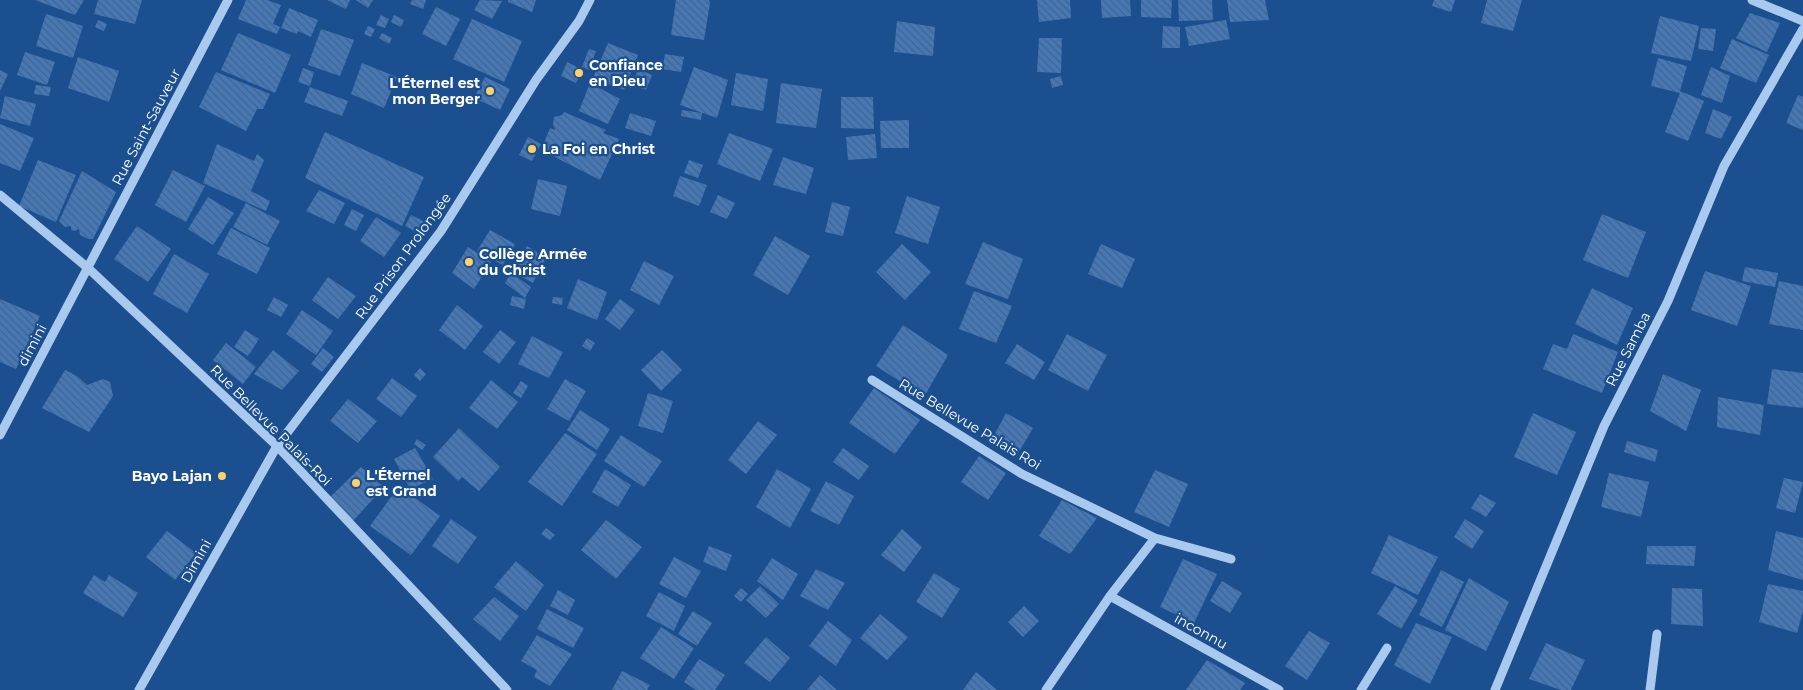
<svg xmlns="http://www.w3.org/2000/svg" width="1803" height="690" font-family="Montserrat,sans-serif">
	<defs>
		<pattern id="building-back-hatch" width="6" height="6" patternUnits="userSpaceOnUse" patternTransform="scale(1.25)"><rect width="6" height="6" fill="#4478b7"/><path d="M-1 5l2 2M0 0l6 6M5-1l2 2" fill="none" stroke="#486282"/></pattern>
	</defs>
	<rect width="100%" height="100%" fill="#1b4f8f"/>
	<path fill="url(#building-back-hatch)" d="M35,0H84L75,15Z
		M98,0H142L135,24L94,14Z
		M246,0H267L281,5L273,24L280,27L277,34L238,19Z
		M327,0H350L346,9Z
		M356,0H373L368,8Z
		M412,0H426L423,9L410,4Z
		M480,0L502,1L492,19L474,10Z
		M508,0H536L532,12L508,2Z
		M676,0H709L710,3L704,40L671,35Z
		M1037,0H1070L1071,18L1039,22Z
		M1101,0H1130L1131,16L1102,18Z
		M1141,0H1172L1171,18L1141,17Z
		M1178,0H1212L1213,20L1179,21Z
		M1227,0H1265L1269,20L1230,22Z
		M1434,0H1455L1451,12L1432,6Z
		M1487,0H1522L1513,31L1481,23Z
		M436,7L460,19L446,46L422,34Z
		M289,8L318,20L311,37L298,31L297,34L281,28Z
		M1750,13L1780,23L1767,52L1736,38Z
		M46,14L83,26L73,58L36,46Z
		M381,15L389,19L385,28L376,25Z
		M394,15L404,20L401,27L391,22Z
		M1660,16L1699,26L1691,61L1651,53Z
		M472,19L522,41L504,82L453,59Z
		M98,20L107,24L104,31L95,27Z
		M1226,20L1230,39L1189,46L1185,27Z
		M897,21L935,27L933,56L894,52Z
		M368,26L375,29L371,37L364,34Z
		M1163,26L1180,27V48H1162Z
		M1701,28L1716,29L1713,51L1698,49Z
		M321,29L354,40L340,76L308,65Z
		M238,33L291,55L275,93L221,70Z
		M382,33L392,38L389,44L379,38Z
		M1039,38H1062L1061,73L1037,72Z
		M1732,39L1769,55L1756,83L1720,68Z
		M608,43L638,55L624,90L593,78Z
		M589,49L596,51L589,70L582,67Z
		M25,52L55,62L47,85L17,75Z
		M665,54L684,57L681,72L662,69Z
		M78,57L119,71L109,102L68,88Z
		M1658,58L1687,66L1680,91L1704,101L1688,141L1665,132L1680,93L1651,86Z
		M567,62L583,70L576,83L561,76Z
		M362,63L397,77L384,108L351,94Z
		M694,67L728,80L717,118L680,105Z
		M1711,67L1730,76L1722,103L1701,95Z
		M303,68L314,72L310,86L298,82Z
		M638,69L652,75L646,90L632,85Z
		M0,70L8,74L0,91Z
		M216,72L270,94L263,109H257L246,131L199,107Z
		M736,73L768,79L763,111L731,105Z
		M1061,76L1063,85L1052,88L1050,79Z
		M485,77L510,89L500,110L474,98Z
		M590,83L620,99L608,124L579,111Z
		M781,83L822,89L816,128L776,123Z
		M36,85L51,87L49,96L34,94Z
		M310,87L348,101L342,116L304,102Z
		M1798,95L1803,97V130L1786,123Z
		M5,96L36,104L30,126L0,118Z
		M841,97H873L874,129L841,128Z
		M1713,109L1732,117L1721,139L1705,133Z
		M682,110L702,113L701,120L681,116Z
		M564,112L606,130L603,133L619,139L600,180L541,150L550,128L555,130L553,124L554,117L562,115Z
		M630,113L656,121L651,136L625,128Z
		M909,120V148H881L880,121Z
		M0,124L34,138L20,171L0,163Z
		M325,132L424,177L402,226L305,178Z
		M729,133L773,149L760,181L717,164Z
		M875,134L877,158L848,160L846,137Z
		M528,137L541,144L532,161L519,155Z
		M217,144L254,161L257,154L264,160L251,191L270,201L266,211L203,183Z
		M783,157L814,168L806,194L773,185Z
		M38,160L76,175L56,222L19,206Z
		M689,160L703,165L698,178L684,173Z
		M173,170L205,186L186,222L155,205Z
		M82,171L116,192L93,239H88L80,235L79,229L74,231L71,230V226L65,227L59,221Z
		M680,176L707,185L699,206L673,196Z
		M538,179L567,186L560,216L531,209Z
		M319,190L345,203L334,224L306,211Z
		M718,195L735,203L727,219L710,212Z
		M907,196L940,207L928,244L895,233Z
		M208,197L234,213L213,245L188,229Z
		M832,202L850,207L843,236L825,232Z
		M246,203L280,221L267,245L233,227Z
		M352,209L364,215L356,231L344,225Z
		M1602,214L1646,232L1628,278L1583,260Z
		M411,215L427,223L420,234L405,226Z
		M376,217L401,233L384,257L360,241Z
		M137,226L171,249L148,282L114,259Z
		M231,228L270,248L257,274L217,254Z
		M490,230L515,244L503,265L477,251Z
		M775,236L810,256L788,295L753,275Z
		M983,242L1023,259L1008,299L965,284Z
		M902,244L931,272L905,300L876,272Z
		M1101,244L1135,259L1122,288L1088,274Z
		M527,246L546,257L533,283L514,273Z
		M468,247L491,262L474,289L452,273Z
		M575,247L588,253L585,260L572,254Z
		M174,254L209,274L187,313L153,294Z
		M644,261L674,276L659,305L630,290Z
		M1745,267L1778,273L1775,287L1742,281Z
		M1705,271L1751,286L1737,326L1691,310Z
		M511,273L531,287L525,298L505,283Z
		M328,277L356,296L338,319L312,300Z
		M578,279L607,292L597,320L567,308Z
		M1779,281L1803,286V330L1769,324Z
		M1592,288L1633,308L1617,345L1575,324Z
		M974,291L1012,306L996,343L959,329Z
		M512,296L526,299L524,309L510,305Z
		M274,297L288,305L281,317L267,310Z
		M553,297L563,298L562,305L552,303Z
		M0,299L40,316L16,369L0,362Z
		M620,299L635,310L620,330L605,319Z
		M457,305L483,326L465,350L439,330Z
		M302,310L333,331L316,355L286,334Z
		M903,325L948,355L924,397L876,366Z
		M245,330L259,339L248,356L234,347Z
		M500,330L516,342L499,364L483,352Z
		M1067,334L1107,355L1088,391L1048,370Z
		M1573,334L1618,352L1602,393L1543,369L1553,344L1567,349Z
		M532,336L563,352L549,378L518,364Z
		M587,338L595,343L590,351L582,346Z
		M226,343L256,367L243,384L213,360Z
		M1017,344L1045,362L1034,380L1005,363Z
		M323,348L334,357L322,372L311,364Z
		M273,350L299,371L282,390L254,374Z
		M662,350L682,370L661,391L641,370Z
		M420,368L426,374L420,381L414,375Z
		M1772,369L1803,373V408L1767,404Z
		M65,370L77,376L87,385L103,379L110,382L113,396L89,432L42,408Z
		M1663,374L1701,390L1686,431L1650,411Z
		M392,378L417,396L401,417L376,399Z
		M565,379L586,391L569,421L547,409Z
		M491,380L518,402L497,429L469,408Z
		M521,381L528,386L521,398L513,393Z
		M874,388L920,420L895,454L849,423Z
		M648,393L673,401L663,433L638,426Z
		M1718,397L1764,405L1760,435L1717,427Z
		M348,399L377,421L358,443L330,421Z
		M580,410L610,429L597,450L567,430Z
		M1006,413L1033,428L1016,457L990,443Z
		M1533,413L1576,432L1557,475L1514,457Z
		M758,421L777,435L746,474L728,460Z
		M459,428L500,467L479,491L462,477L458,481L433,457Z
		M565,433L597,454L562,506L528,482Z
		M621,435L662,461L644,487L604,461Z
		M417,439L426,445L422,450L414,444Z
		M1627,441L1658,450L1655,462L1624,452Z
		M415,448L433,479L410,489L394,459Z
		M843,448L869,466L859,480L833,462Z
		M979,456L1006,473L988,500L961,482Z
		M361,467L384,487L353,521L329,498Z
		M605,469L631,485L618,507L592,492Z
		M777,469L811,489L790,528L756,507Z
		M1155,470L1188,484L1169,527L1134,512Z
		M1609,473L1649,482L1641,517L1601,507Z
		M1784,478L1803,482L1795,513L1776,508Z
		M826,481L854,496L839,525L810,511Z
		M399,486L440,516L411,555L370,526Z
		M1480,494L1496,503L1486,517L1471,508Z
		M1062,500L1097,518L1070,554L1039,536Z
		M451,519L477,537L458,564L432,546Z
		M1465,519L1484,531L1472,549L1454,537Z
		M606,520L642,547L616,579L581,550Z
		M546,528L555,535L550,540L541,534Z
		M902,529L922,547L904,572L881,555Z
		M167,531L196,553L175,580L146,557Z
		M1776,531L1803,538V580L1768,570Z
		M1389,535L1438,557L1418,595L1371,573Z
		M709,546L732,555L726,571L703,562Z
		M1647,546H1696L1694,566L1646,564Z
		M674,557L701,571L686,598L659,584Z
		M772,558L798,574L783,600L757,581Z
		M1183,559L1217,574L1194,623L1160,607Z
		M516,561L544,585L526,611L494,587Z
		M816,569L845,583L828,610L800,596Z
		M1441,570L1464,582L1442,627L1419,615Z
		M934,573L960,589L942,618L916,602Z
		M94,575L105,582L109,575L138,593L123,617L83,593Z
		M1469,578L1509,602L1486,651L1445,630Z
		M1222,581L1242,593L1230,613L1210,601Z
		M1768,584L1803,591V611L1797,633L1759,622Z
		M760,586L779,604L766,618L746,600Z
		M1395,586L1418,600L1401,629L1377,614Z
		M741,588L748,594L741,602L734,596Z
		M1672,588L1702,589L1703,626L1671,624Z
		M558,590L575,600L568,615L550,606Z
		M659,592L685,606L674,631L646,616Z
		M494,597L519,616L500,641L473,619Z
		M1024,606L1039,621L1023,637L1008,622Z
		M547,609L584,628L573,648L537,629Z
		M693,611L712,623L697,646L678,634Z
		M880,614L908,637L887,660L860,638Z
		M828,621L852,640L836,666L809,646Z
		M1416,623L1452,637L1430,684L1394,665Z
		M661,627L694,648L674,679L640,658Z
		M1309,631L1330,643L1307,680L1285,666Z
		M537,635L572,654L550,686L534,677L537,670L521,661Z
		M766,637L790,658L770,682L744,663Z
		M1546,643L1585,660L1571,690H1561L1529,679Z
		M699,659L725,675L715,690H696L684,682Z
		M1207,660L1245,683L1240,690H1186Z
		M622,671L650,685L647,690H612Z
		M976,672L997,690H963Z
		M820,675L837,690H807Z"/>
	<g fill="none" stroke-linecap="round" stroke-linejoin="round">
		<path stroke="#a9c9ee" stroke-width="9" d="M1752,0L1803,21
			M0,195L88,268L277,446L507,690
			M872,380L1022,474L1155,538L1110,596L1046,690
			M0,435L228,0
			M1155,538L1231,559
			M1110,596L1279,690
			M139,690L277,446L441,231L536,80L579,21L590,0
			M1361,690L1387,648
			M1495,690L1604,426L1668,301L1724,166L1803,29
			M1650,690L1657,634"/>
	</g>
	<g fill="#ffd166" stroke="#1b4f8f" stroke-width="2">
		<circle cx="579" cy="73" r="5"/>
		<circle cx="490" cy="91" r="5"/>
		<circle cx="532" cy="149" r="5"/>
		<circle cx="469" cy="262" r="5"/>
		<circle cx="222" cy="476" r="5"/>
		<circle cx="356" cy="483" r="5"/>
	</g>
	<g text-anchor="middle" dominant-baseline="central" stroke-width="4.5" stroke-linejoin="round" paint-order="stroke">
		<g font-size="14" font-weight="bold" fill="#fff" stroke="#1b4f8f" text-anchor="start">
			<text x="589" y="65">Confiance<tspan x="589" dy="16">en Dieu</tspan></text>
			<text x="480" y="83" text-anchor="end">L'Éternel est<tspan x="480" dy="16">mon Berger</tspan></text>
			<text x="542" y="149">La Foi en Christ</text>
			<text x="479" y="254">Collège Armée<tspan x="479" dy="16">du Christ</tspan></text>
			<text x="366" y="475">L'Éternel<tspan x="366" dy="16">est Grand</tspan></text>
			<text x="212" y="476" text-anchor="end">Bayo Lajan</text>
		</g>
		<g font-size="14" fill="#fff" stroke="#1b4f8f">
			<text transform="translate(146 127) rotate(-62)">Rue Saint-Sauveur</text>
			<text transform="translate(403 256) rotate(-54)">Rue Prison Prolongée</text>
			<text transform="translate(32 345) rotate(-62)">dimini</text>
			<text transform="translate(1628 349) rotate(-63)">Rue Samba</text>
			<text transform="translate(970 424) rotate(31)">Rue Bellevue Palais Roi</text>
			<text transform="translate(271 425) rotate(45)">Rue Bellevue Palais-Roi</text>
			<text transform="translate(196 561) rotate(-61)">Dimini</text>
			<text transform="translate(1201 631) rotate(29)">inconnu</text>
		</g>
	</g>
</svg>
